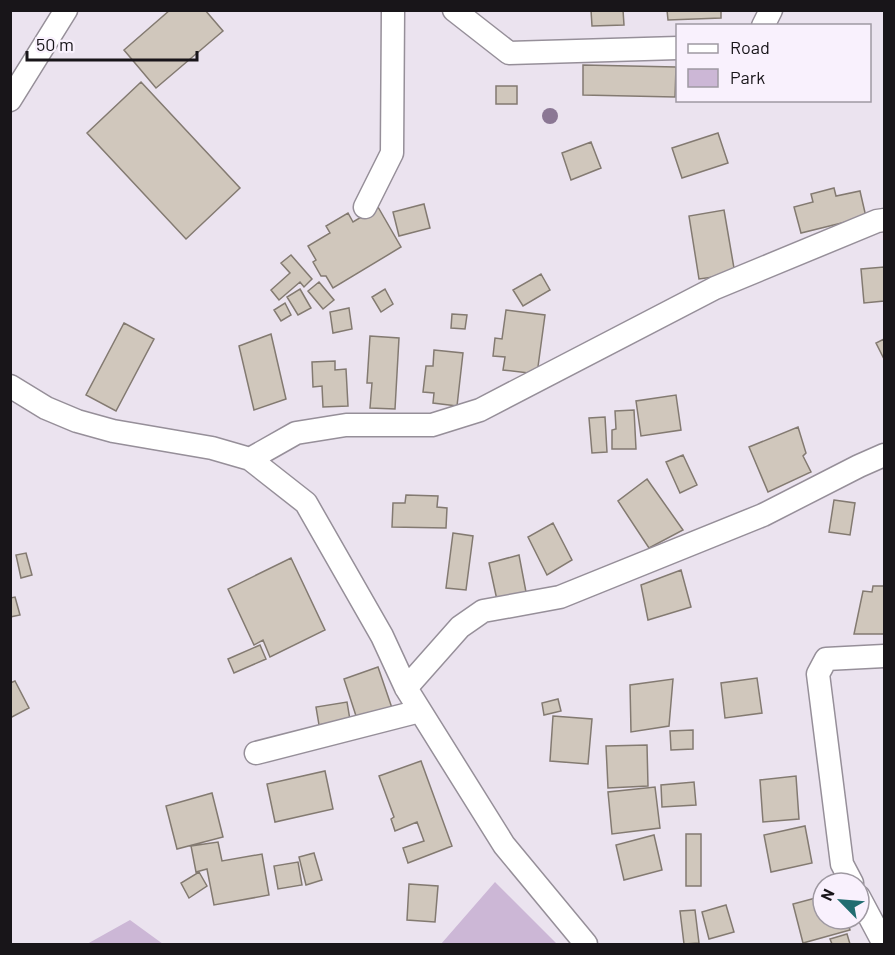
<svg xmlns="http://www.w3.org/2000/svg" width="895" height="955" font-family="Barlow,sans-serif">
	<rect width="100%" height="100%" fill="#ebe3ef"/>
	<path fill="#ccb7d6" d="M495,882L557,944H441Z
		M130,920L163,944H87Z"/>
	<path fill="#d0c7bc" stroke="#837a71" stroke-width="1.5" d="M170,10H205L223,31L156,88L124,50Z
		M591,10H623L624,25L592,26Z
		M667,10H721V18L668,20Z
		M583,65L676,67L675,97L583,95Z
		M141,82L240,188L186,239L87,133Z
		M496,86H517V104H496Z
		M718,133L728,163L682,178L672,148Z
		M591,142L601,168L571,180L562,153Z
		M834,188L836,196L860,191L866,217L801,233L794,207L813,202L811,194Z
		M424,204L430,228L399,236L393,212Z
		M378,207L401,247L333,288L326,276H321L313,262L316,260L308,246L330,233L326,226L348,213L353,222Z
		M724,210L735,274L699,279L689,216Z
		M291,255L312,279L304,287L300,282L279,300L271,290L290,273L281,263Z
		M884,267V301L864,303L861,269Z
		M541,274L550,290L523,306L513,290Z
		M319,282L334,300L323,309L308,291Z
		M300,289L311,308L298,315L287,297Z
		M385,289L393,304L381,312L372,297Z
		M285,303L291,315L281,321L274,310Z
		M349,308L352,329L333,333L330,312Z
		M506,310L545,315L537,374L503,370L505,357L493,356L495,338L502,339Z
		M452,314L467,315L465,329L451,328Z
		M124,323L154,339L116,411L86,395Z
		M271,334L286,399L254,410L239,346Z
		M370,336L399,338L395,409L370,408L372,383H367Z
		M884,339V359L876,343Z
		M434,350L463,353L457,406L433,403L434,393L423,392L426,366H433Z
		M335,361V370L346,369L348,406L323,407L322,386L313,387L312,362Z
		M676,395L681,430L641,436L636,401Z
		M634,410L636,449H612V430L616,429L615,411Z
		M605,417L607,452L592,453L589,418Z
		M798,427L806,453L803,456L811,472L768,492L749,447Z
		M683,455L697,485L680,493L666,462Z
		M647,479L683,530L649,548L618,501Z
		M406,495L438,496L437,507L447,508L446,528L392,527L393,503H405Z
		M834,500L855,503L850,535L829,532Z
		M553,523L572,560L547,575L528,537Z
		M453,533L473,536L466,590L446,588Z
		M26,553L32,575L21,578L16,555Z
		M519,555L526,592L497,600L489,563Z
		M291,558L325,630L270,657L263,640L254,645L228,589Z
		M681,570L691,607L648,620L641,585Z
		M873,586H884V634H854L863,591L872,592Z
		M15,597L20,615L10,617V598Z
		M260,645L266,659L234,673L228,659Z
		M378,667L393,711L358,722L344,679Z
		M757,678L762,713L725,718L721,683Z
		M673,679L669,726L631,732L630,685Z
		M15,681L29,708L10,718V683Z
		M558,699L561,711L544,715L542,703Z
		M347,702L350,720L319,725L316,707Z
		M553,716L592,719L588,764L550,761Z
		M693,730V749L671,750L670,731Z
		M647,745L648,786L608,788L606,746Z
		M421,761L452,846L408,863L403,848L424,841L417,822L395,831L391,819L394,817L379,776Z
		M325,771L333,809L275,822L267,784Z
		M796,776L799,819L763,822L760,780Z
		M694,782L696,805L662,807L661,785Z
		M655,787L660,828L612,834L608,792Z
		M212,793L223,837L177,849L166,806Z
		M805,826L812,863L771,872L764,835Z
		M686,834H701V886H686Z
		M654,835L662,870L624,880L616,845Z
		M218,842L222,861L262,854L269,895L214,905L207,869L196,872L191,846Z
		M314,853L322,880L306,885L299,857Z
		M298,862L302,885L278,889L274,866Z
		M199,872L207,886L189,898L181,883Z
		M409,884L438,886L435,922L407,920Z
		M823,896V919H847L850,930L803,943L793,904Z
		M726,905L734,932L709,939L702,912Z
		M695,910L699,943L684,944L680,911Z
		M847,934L850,944H832L830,939Z"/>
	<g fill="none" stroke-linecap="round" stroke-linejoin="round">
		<g stroke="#968f99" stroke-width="25">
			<path id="minor" d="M454,10L509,53L678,48
				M763,26L771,10
				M10,100L66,10
				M365,207L392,153L393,10
				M10,386L46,408L77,421L113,431L212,448L250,459L306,503L382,636L406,688L504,845L586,944
				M250,459L296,433L346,425H432L480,410L715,288L877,221L884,220
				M406,688L460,627L483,611L560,597L763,515L859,466L884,455
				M256,753L420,711
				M852,883L842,864L818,674L826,659L884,656
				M859,897L884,944"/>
		</g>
		<use href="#minor" stroke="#fff" stroke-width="22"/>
	</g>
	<circle fill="#8b7794" cx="550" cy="116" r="8"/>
	<rect width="895" height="955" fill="none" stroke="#181519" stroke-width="24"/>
	<rect x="676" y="24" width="195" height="78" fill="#f9f1fd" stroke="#9f99a2" stroke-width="1.5"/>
	<rect x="688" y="44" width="30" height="9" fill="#ffffff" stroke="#9f99a2" stroke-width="1.5"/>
	<text x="730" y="54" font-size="18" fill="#181519">Road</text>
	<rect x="688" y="69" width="30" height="18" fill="#ccb7d6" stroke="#9f99a2" stroke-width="1.5"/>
	<text x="730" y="84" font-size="18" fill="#181519">Park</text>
	<g transform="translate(841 901) rotate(295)"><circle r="28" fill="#f9f1fd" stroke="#9f99a2" stroke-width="1.5"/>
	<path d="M0-4.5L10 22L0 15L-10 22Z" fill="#216d71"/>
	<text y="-9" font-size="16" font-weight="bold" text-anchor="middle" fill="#181519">N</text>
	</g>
	<path d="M27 51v9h170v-9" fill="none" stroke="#181519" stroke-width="3"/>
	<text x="36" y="51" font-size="18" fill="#181519" stroke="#f9f1fd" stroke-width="4.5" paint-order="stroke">50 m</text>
</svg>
